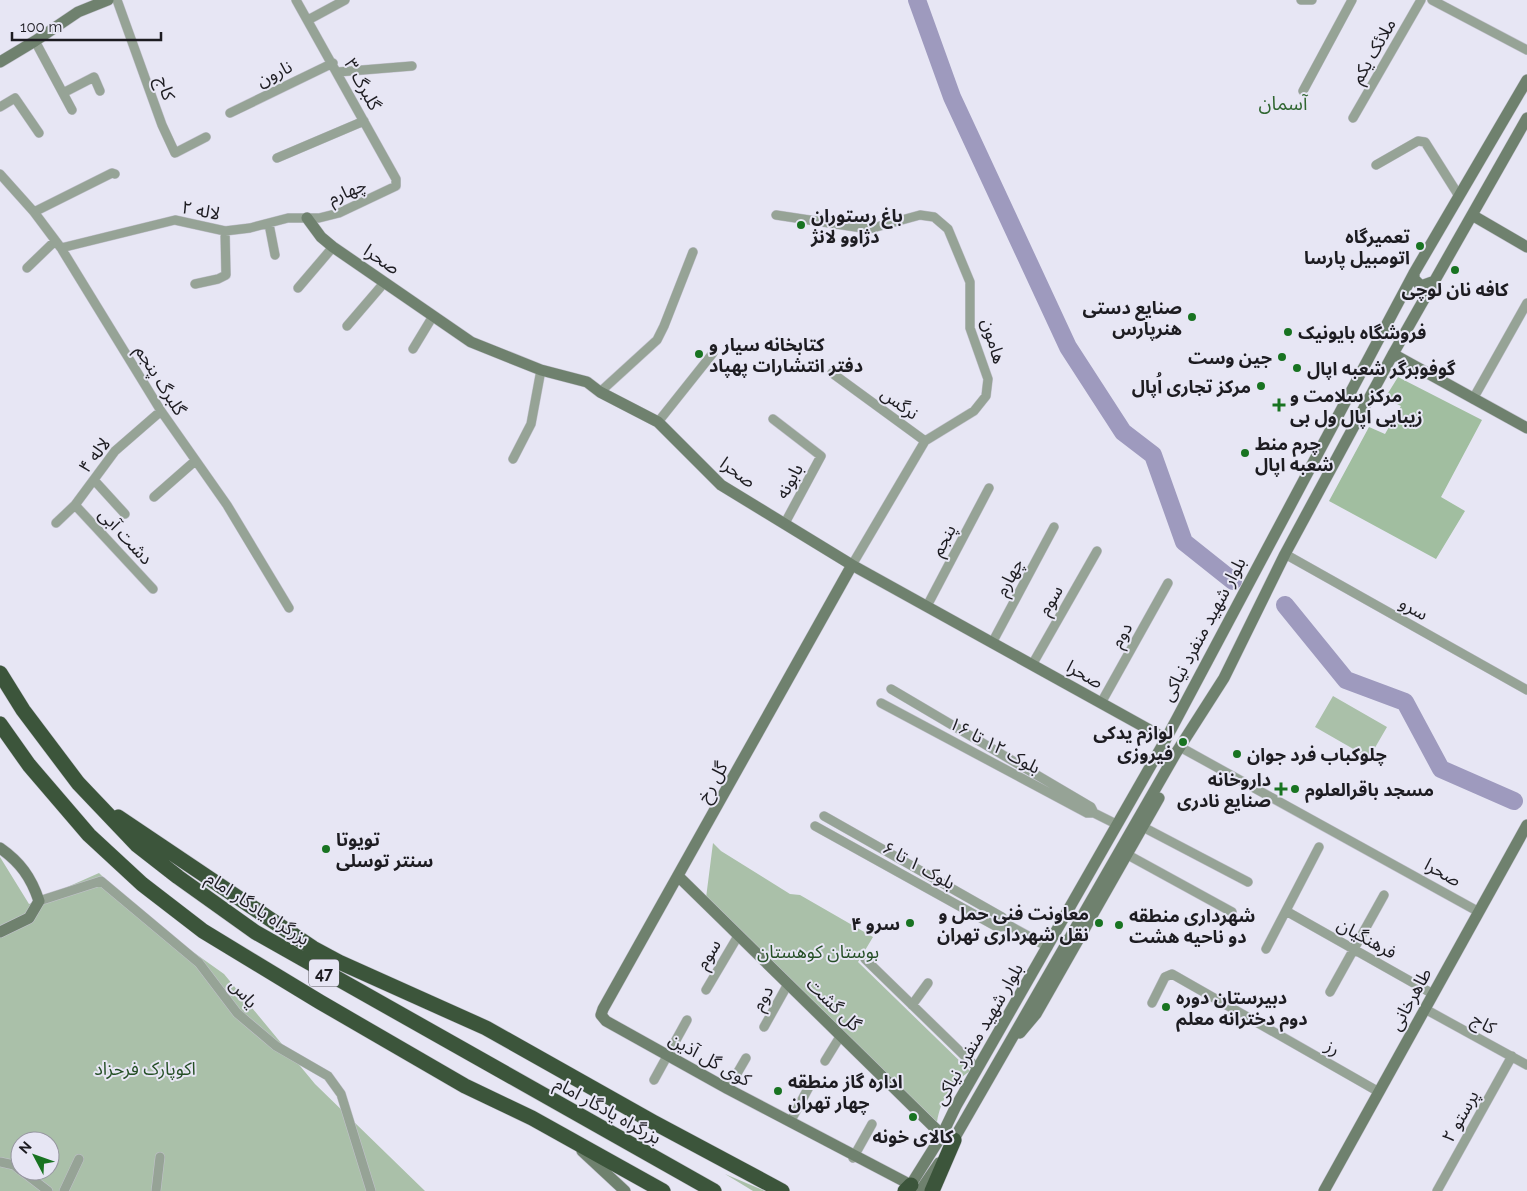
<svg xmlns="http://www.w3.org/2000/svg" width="1527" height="1191" font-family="Raleway,'Noto Sans Arabic',sans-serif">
	<rect width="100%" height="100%" fill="#e7e6f4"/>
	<path fill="#aac0a9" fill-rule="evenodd" d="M1333,696L1387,727L1369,758L1315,727Z
		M713,843L721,851L790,894L800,895L873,937L858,962L970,1071C951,1084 941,1099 937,1122L706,898Z
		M0,857L29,904L99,873L144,917L224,974L315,1084L425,1191H0ZM20,1141H50V1171H20Z
		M725,1174L765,1191H753Z"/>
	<path fill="#a1bea0" d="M1398,377L1482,420L1441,497L1465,511L1436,559L1329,501L1369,427L1385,434L1401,406L1385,398Z"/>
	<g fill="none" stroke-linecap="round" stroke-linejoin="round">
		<path stroke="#9e9abe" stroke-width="18" d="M917,0L952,97L1068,347L1123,432L1153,455L1184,542L1233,581
			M1285,605L1346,680L1405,702L1441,769L1514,801"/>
		<g stroke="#c3c2ce" stroke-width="10">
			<path id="street" d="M117,0L162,125L175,153L206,137
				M1301,0H1312
				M1432,0L1527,50
				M308,20L345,0
				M35,41L72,110
				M338,72L412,66
				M1303,91L1352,0
				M63,93L94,77L100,91
				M0,107L15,98L39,133
				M230,113L333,63
				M1353,118L1421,0
				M277,158L364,121
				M1376,165L1418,141L1425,142L1459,196
				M0,174L34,212L61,248L161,411L227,505L289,608
				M34,212L112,173L115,174
				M776,215L869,229L920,215L934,217L948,229L970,282V328L988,379L986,396L974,411L925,441L852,565
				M269,224L275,255
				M61,248L175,220L225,231L250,228L288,218H319L339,213L396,186V179L296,0
				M27,268L55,241
				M195,284L218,279L226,275L225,231
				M298,288L333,247
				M347,326L384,283
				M413,349L433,316
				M832,373L925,441
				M600,392L657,340L664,326L693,252
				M1473,399L1527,303
				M773,419L821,456L785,523
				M658,422L713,353
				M513,459L531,424L541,370
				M94,480L125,514
				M154,497L195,461
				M75,505L153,589
				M56,523L75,505L115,451L161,411
				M1285,554L1527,690
				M927,606L989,488
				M992,643L1054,527
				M1032,665L1097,551
				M891,689L1091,807L1094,813
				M881,703L1087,813H1094L1116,824
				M1101,703L1168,583
				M1180,747L1479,912
				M824,816L1002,917L1010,926L1048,947
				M815,826L997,927L1010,926
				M1143,827L1248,882
				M1128,855L1232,912
				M39,901L101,881L199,963L237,1013L276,1046L328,1076L341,1094L371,1191
				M1286,911L1433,994
				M1266,949L1319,847
				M865,959L977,1068
				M706,990L738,936
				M1330,992L1384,895
				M1152,1003L1165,977L1172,974L1379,1092
				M912,1005L928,983
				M1425,1009L1527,1065
				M764,1027L788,984
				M825,1061L841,1035
				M654,1080L687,1020
				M728,1089L746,1058
				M790,1122L810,1085
				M853,1158L872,1124
				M0,1162L14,1165L20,1170
				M22,1171L48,1191
				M64,1191L79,1159
				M156,1191L160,1157
				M1437,1191L1512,1056"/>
		</g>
		<g stroke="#c3c2ce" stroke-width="12">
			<path id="secondary" d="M0,62L35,41L78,12L108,0
				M1472,215L1527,247
				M307,218L321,237L333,247L471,342L541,370L587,382L600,392L658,422L721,485L852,565L1166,739
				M1414,273V279L1421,286L1435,281
				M1393,354L1527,428
				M852,565L603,1009L601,1015L606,1021L728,1089L911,1185
				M0,848C20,862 31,877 39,901L29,918L0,932
				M679,877L942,1135
				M1020,1033L1036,1014L1159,798
				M950,1146L1176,753L1224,678L1285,554L1393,354L1527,118
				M582,1151L625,1191
				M907,1191L942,1135L956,1106L1166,739L1414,273L1527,80
				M920,1191L939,1163
				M1324,1191L1527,825"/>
		</g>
		<g stroke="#c3c2ce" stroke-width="16">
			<path id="highway" d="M0,673L23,710L78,783L137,845L178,877L255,932L714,1191
				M0,724L29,765L89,835L142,884L203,931L320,1002L465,1086L532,1118L663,1191
				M118,817L313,948L339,962L486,1028L653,1122L782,1191
				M905,1191L911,1185
				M932,1191L954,1140"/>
		</g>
		<use href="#street" stroke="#96a396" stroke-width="9"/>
		<use href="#secondary" stroke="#6f816e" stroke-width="11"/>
		<use href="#highway" stroke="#3c553b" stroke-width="15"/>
	</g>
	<g fill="#187321" stroke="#e7e6f4" stroke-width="2">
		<circle cx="801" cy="225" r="5"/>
		<circle cx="1420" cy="246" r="5"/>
		<circle cx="1455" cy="270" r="5"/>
		<circle cx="1192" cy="317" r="5"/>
		<circle cx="1288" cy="332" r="5"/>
		<circle cx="699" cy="354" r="5"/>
		<circle cx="1282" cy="357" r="5"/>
		<circle cx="1297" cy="368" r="5"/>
		<circle cx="1261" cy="386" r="5"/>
		<path d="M1276.5 397.5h5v5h5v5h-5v5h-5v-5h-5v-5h5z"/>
		<circle cx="1245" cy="453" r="5"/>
		<circle cx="1183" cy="742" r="5"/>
		<circle cx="1237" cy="754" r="5"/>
		<path d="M1278.5 781.5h5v5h5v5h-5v5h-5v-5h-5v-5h5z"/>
		<circle cx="1295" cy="789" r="5"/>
		<circle cx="326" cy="849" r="5"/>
		<circle cx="910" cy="923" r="5"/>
		<circle cx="1099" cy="923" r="5"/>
		<circle cx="1119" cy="925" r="5"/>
		<circle cx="1166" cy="1007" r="5"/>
		<circle cx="778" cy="1091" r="5"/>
		<circle cx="913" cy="1117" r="5"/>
	</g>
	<g text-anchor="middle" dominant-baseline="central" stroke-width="4" stroke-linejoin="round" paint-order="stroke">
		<rect fill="#e7e6f4" stroke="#5a5960" stroke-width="1" x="309" y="959.5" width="30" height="27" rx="4"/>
		<g font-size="16" font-weight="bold" fill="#1d1c21">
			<text x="324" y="973">47</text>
		</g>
		<g font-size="18" fill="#1d1c21" stroke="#e7e6f4">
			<text transform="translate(1373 51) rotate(-60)">ملائک یکم</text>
			<text transform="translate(274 73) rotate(-26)">نارون</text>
			<text transform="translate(363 84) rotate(61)">گلبرگ ۳</text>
			<text transform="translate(166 88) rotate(71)">کاج</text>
			<text transform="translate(347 191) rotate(-23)">چهارم</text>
			<text transform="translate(201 210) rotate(11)">لاله ۲</text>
			<text transform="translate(382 259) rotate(34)">صحرا</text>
			<text transform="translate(994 341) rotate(74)">هامون</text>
			<text transform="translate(161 380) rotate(58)">گلبرگ پنجم</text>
			<text transform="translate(900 403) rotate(36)">نرگس</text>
			<text transform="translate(94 455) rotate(-52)">لاله ۴</text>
			<text transform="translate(738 472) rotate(36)">صحرا</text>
			<text transform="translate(789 481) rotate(-61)">بابونه</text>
			<text transform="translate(126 536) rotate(47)">دشت آبی</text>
			<text transform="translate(943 540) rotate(-62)">پنجم</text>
			<text transform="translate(1009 577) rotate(-62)">چهارم</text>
			<text transform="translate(1050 600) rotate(-60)">سوم</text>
			<text transform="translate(1414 608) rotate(29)">سرو</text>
			<text transform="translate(1203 629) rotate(-62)">بلوار شهید منفرد نیاکی</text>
			<text transform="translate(1121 635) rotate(-61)">دوم</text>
			<text transform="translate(1085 674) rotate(29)">صحرا</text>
			<text transform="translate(995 745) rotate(28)">بلوک ۱۲ تا ۱۶</text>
			<text transform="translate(712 782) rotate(-61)">گل رخ</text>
			<text transform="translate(919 865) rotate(29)">بلوک ۱ تا ۶</text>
			<text transform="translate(1443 872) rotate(29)">صحرا</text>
			<text transform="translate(258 908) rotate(33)">بزرگراه یادگار امام</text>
			<text transform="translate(1367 938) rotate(29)">فرهنگیان</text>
			<text transform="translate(708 954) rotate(-59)">سوم</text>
			<text transform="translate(244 993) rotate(49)">یاس</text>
			<text transform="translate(762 998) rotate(-61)">دوم</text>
			<text transform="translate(1410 999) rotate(-61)">طاهرخانی</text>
			<text transform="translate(834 1004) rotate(44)">گل گشت</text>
			<text transform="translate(1484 1023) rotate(29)">کاج</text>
			<text transform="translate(978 1034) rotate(-60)">بلوار شهید منفرد نیاکی</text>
			<text transform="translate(1333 1047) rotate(30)">رز</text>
			<text transform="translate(710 1059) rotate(29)">کوی گل آذین</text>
			<text transform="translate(608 1110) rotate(29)">بزرگراه یادگار امام</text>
			<text transform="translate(1460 1116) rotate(-61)">پرستو ۲</text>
		</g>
		<g font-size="18" font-weight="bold" fill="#1d1c21" stroke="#e7e6f4" text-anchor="start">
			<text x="811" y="215">باغ رستوران<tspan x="811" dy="21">دژاوو لانژ</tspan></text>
			<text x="1410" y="236" text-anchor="end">تعمیرگاه<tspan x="1410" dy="21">اتومبیل پارسا</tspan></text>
			<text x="1455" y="289" text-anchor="middle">کافه نان لوچی</text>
			<text x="1182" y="307" text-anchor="end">صنایع دستی<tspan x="1182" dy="21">هنرپارس</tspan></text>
			<text x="1298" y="332">فروشگاه بایونیک</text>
			<text x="709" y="344">کتابخانه سیار و<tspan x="709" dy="21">دفتر انتشارات پهپاد</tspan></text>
			<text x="1272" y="357" text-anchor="end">جین وست</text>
			<text x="1307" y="368">گوفوبرگر شعبه اپال</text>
			<text x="1251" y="386" text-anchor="end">مرکز تجاری اُپال</text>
			<text x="1290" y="395">مرکز سلامت و<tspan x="1290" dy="21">زیبایی اپال ول بی</tspan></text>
			<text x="1255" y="443">چرم منط<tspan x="1255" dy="21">شعبه اپال</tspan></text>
			<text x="1173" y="732" text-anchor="end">لوازم یدکى<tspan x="1173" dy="21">فیروزى</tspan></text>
			<text x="1247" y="754">چلوکباب فرد جوان</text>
			<text x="1271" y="779" text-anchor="end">داروخانه<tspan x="1271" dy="21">صنایع نادری</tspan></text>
			<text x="1305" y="789">مسجد باقرالعلوم</text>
			<text x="336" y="839">تویوتا<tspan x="336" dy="21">سنتر توسلی</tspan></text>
			<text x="1089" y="913" text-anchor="end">معاونت فنی حمل و<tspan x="1089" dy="21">نقل شهرداری تهران</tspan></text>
			<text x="1129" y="915">شهرداری منطقه<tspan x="1129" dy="21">دو ناحیه هشت</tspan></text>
			<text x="900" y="923" text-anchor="end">سرو ۴</text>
			<text x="1176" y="997">دبیرستان دوره<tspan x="1176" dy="21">دوم دخترانه معلم</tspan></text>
			<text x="788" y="1081">اداره گاز منطقه<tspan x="788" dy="21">چهار تهران</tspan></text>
			<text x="913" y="1136" text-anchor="middle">کالای خونه</text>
		</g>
		<g font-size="18" fill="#254f26" stroke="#e7e6f4">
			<text x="818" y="951">بوستان کوهستان</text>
			<text x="145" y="1068">اکوپارک فرحزاد</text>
		</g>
		<g font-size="19" fill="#306631" stroke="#e7e6f4">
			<text x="1283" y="103">آسمان</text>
		</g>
	</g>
	<g transform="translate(35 1156) rotate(311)"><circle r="24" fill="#e7e6f4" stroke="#9695a0"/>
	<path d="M0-4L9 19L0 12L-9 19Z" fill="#187321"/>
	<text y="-8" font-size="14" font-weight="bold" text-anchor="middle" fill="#1d1c21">N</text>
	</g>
	<path d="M12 32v8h149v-8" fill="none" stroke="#1d1c21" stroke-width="2.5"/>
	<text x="20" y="32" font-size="15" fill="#1d1c21" stroke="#e7e6f4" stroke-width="4" paint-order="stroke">100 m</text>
</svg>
